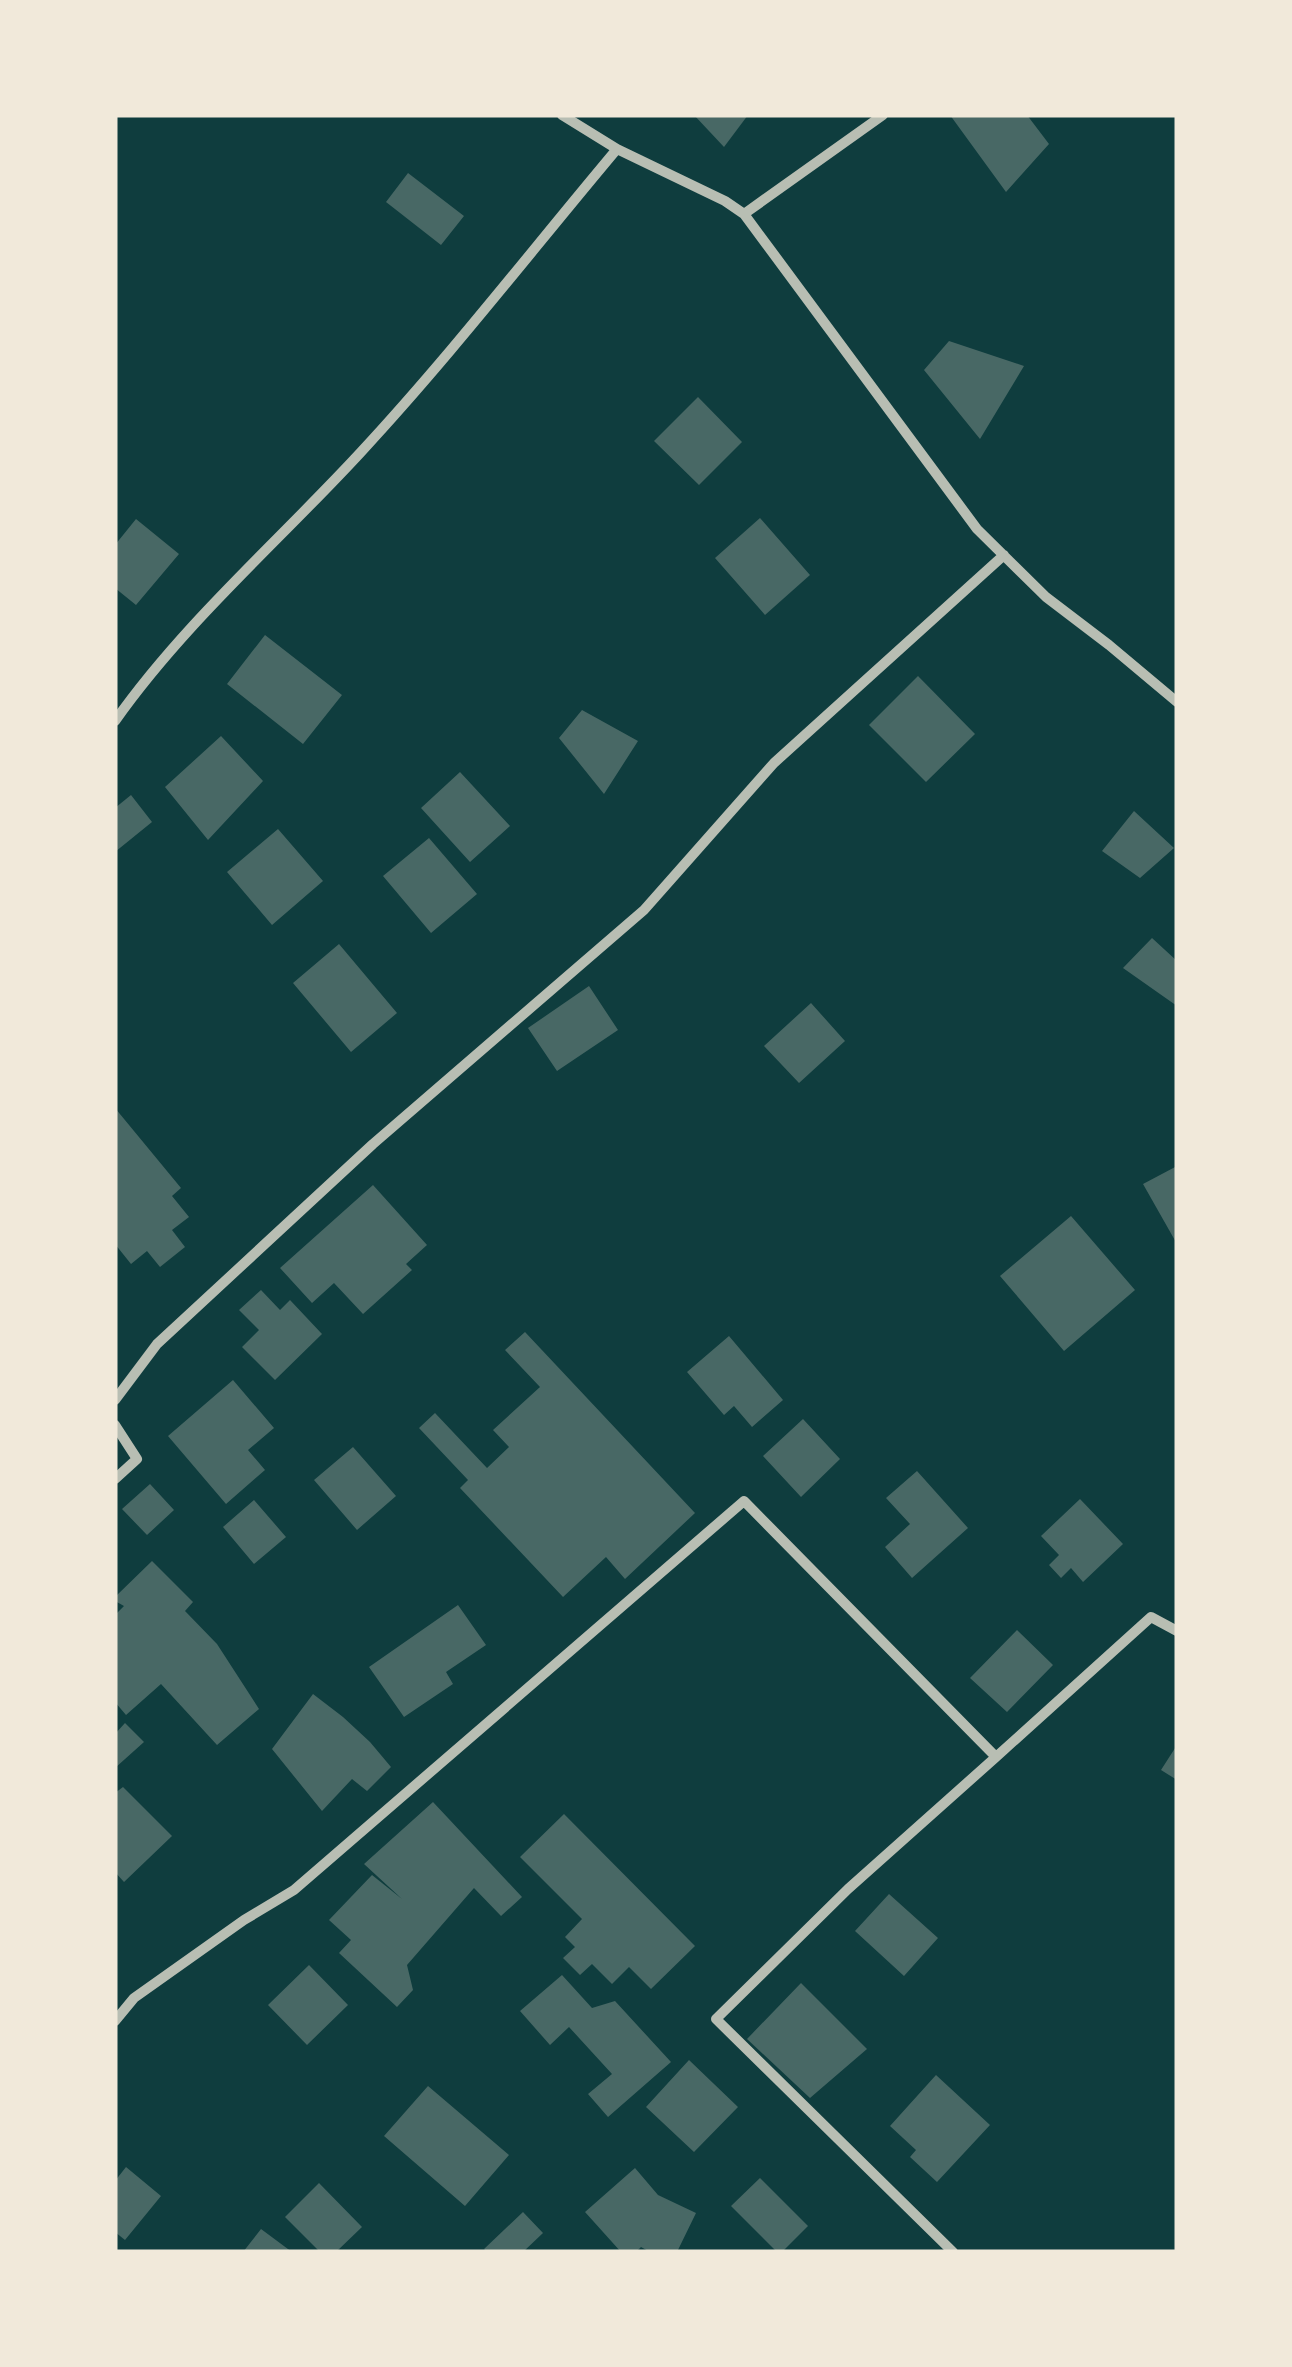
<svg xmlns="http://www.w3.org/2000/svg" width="1292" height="2367" font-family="Montserrat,sans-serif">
	<rect width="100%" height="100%" fill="#0f3d3e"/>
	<path fill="#486865" d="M694,115H748L724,147Z
		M950,115H1027L1049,144L1006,192Z
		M408,173L464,216L441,245L386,202Z
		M949,341L1024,366L980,439L924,370Z
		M698,397L742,442L699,485L654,441Z
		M760,518L810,575L765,615L715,558Z
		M136,519L179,554L136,605L115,588V545Z
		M265,635L342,695L303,744L227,684Z
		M918,676L975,734L926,782L869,725Z
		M582,710L638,741L604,794L559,738Z
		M221,736L263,781L208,840L165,787Z
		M460,772L510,826L470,862L421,808Z
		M131,795L152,822L115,852V808Z
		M1134,811L1174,848L1140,878L1102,851Z
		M278,829L323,881L272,925L227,872Z
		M429,838L477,894L431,933L383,876Z
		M1152,938L1177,961V1006L1123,968Z
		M339,944L397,1013L351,1052L293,983Z
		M589,986L618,1030L557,1071L528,1028Z
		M811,1003L845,1041L799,1083L764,1046Z
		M115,1108L181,1188L172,1196L189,1217L172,1230L185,1247L160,1267L147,1251L131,1264L115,1244Z
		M1177,1166V1244L1143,1184Z
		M373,1185L427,1245L406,1264L412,1270L363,1314L334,1283L312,1303L280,1268Z
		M1071,1216L1135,1290L1064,1351L1000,1276Z
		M261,1290L280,1310L290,1300L322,1334L275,1380L242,1347L259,1330L239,1310Z
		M525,1332L695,1513L625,1579L606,1557L563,1597L460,1488L468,1480L419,1428L435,1413L487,1468L509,1447L493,1430L540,1387L505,1350Z
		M729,1336L783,1400L752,1427L734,1406L724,1415L687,1372Z
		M233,1380L274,1428L248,1450L265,1470L226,1504L168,1436Z
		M803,1419L840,1459L801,1497L763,1456Z
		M353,1447L396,1496L357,1530L314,1480Z
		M917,1471L968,1528L912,1578L885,1547L910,1524L886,1498Z
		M150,1484L174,1510L147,1535L122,1509Z
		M1080,1499L1123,1544L1083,1582L1071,1568L1061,1578L1049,1565L1059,1555L1041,1536Z
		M254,1500L286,1537L254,1564L223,1527Z
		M152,1561L193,1602L185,1611L217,1644L259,1709L217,1745L161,1684L126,1715L115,1702V1615L124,1606L115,1601V1597Z
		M458,1605L486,1645L446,1672L453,1684L404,1717L369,1667Z
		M1017,1630L1053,1665L1007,1712L970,1678Z
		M313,1694L343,1717L370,1742L391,1767L367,1791L352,1779L322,1811L272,1749Z
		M125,1723L144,1742L115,1768V1734Z
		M1177,1745V1780L1161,1770Z
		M123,1787L172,1836L124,1882L115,1872V1793Z
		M433,1802L522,1897L501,1916L474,1888L407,1965L413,1990L397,2007L339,1953L351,1940L329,1920L372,1875L402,1899L364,1864Z
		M564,1814L695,1946L651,1989L629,1967L612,1984L592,1964L580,1975L563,1958L575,1947L565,1937L582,1919L520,1857Z
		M889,1894L938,1938L904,1976L855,1931Z
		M309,1965L348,2005L307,2045L268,2005Z
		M562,1975L592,2008L615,2001L671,2062L608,2117L588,2094L612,2074L569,2027L550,2045L520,2011Z
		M801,1983L867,2049L810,2098L747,2039Z
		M689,2060L738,2107L694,2152L646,2107Z
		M936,2075L990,2125L937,2182L910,2157L916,2150L890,2126Z
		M428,2086L509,2155L465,2206L384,2136Z
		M126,2167L161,2196L125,2240L115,2232V2181Z
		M635,2168L658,2195L696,2213L677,2252H650L641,2247L636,2252H621L585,2212Z
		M760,2178L808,2226L782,2252H777L731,2206Z
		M319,2183L362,2227L336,2252H320L285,2217Z
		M523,2212L543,2233L523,2252H487L484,2249Z
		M261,2229L292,2252H243Z"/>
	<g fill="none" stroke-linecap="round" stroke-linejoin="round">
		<path stroke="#b8beb3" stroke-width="10" d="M562,115L617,149L725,201L744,214L883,115
			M744,214L977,529L1046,597L1109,645L1177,702
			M115,721C185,622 279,541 361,452C451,355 532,250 617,149
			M115,1400L157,1344L373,1144L644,910L774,763L1004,555
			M115,1425L137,1459L115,1479
			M115,2021L134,1998L244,1920L294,1890L744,1501L996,1757L1151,1617L1177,1631
			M953,2252L716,2019L848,1889L996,1757"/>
	</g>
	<rect width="1292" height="2367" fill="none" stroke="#f1e9da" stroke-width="235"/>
</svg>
